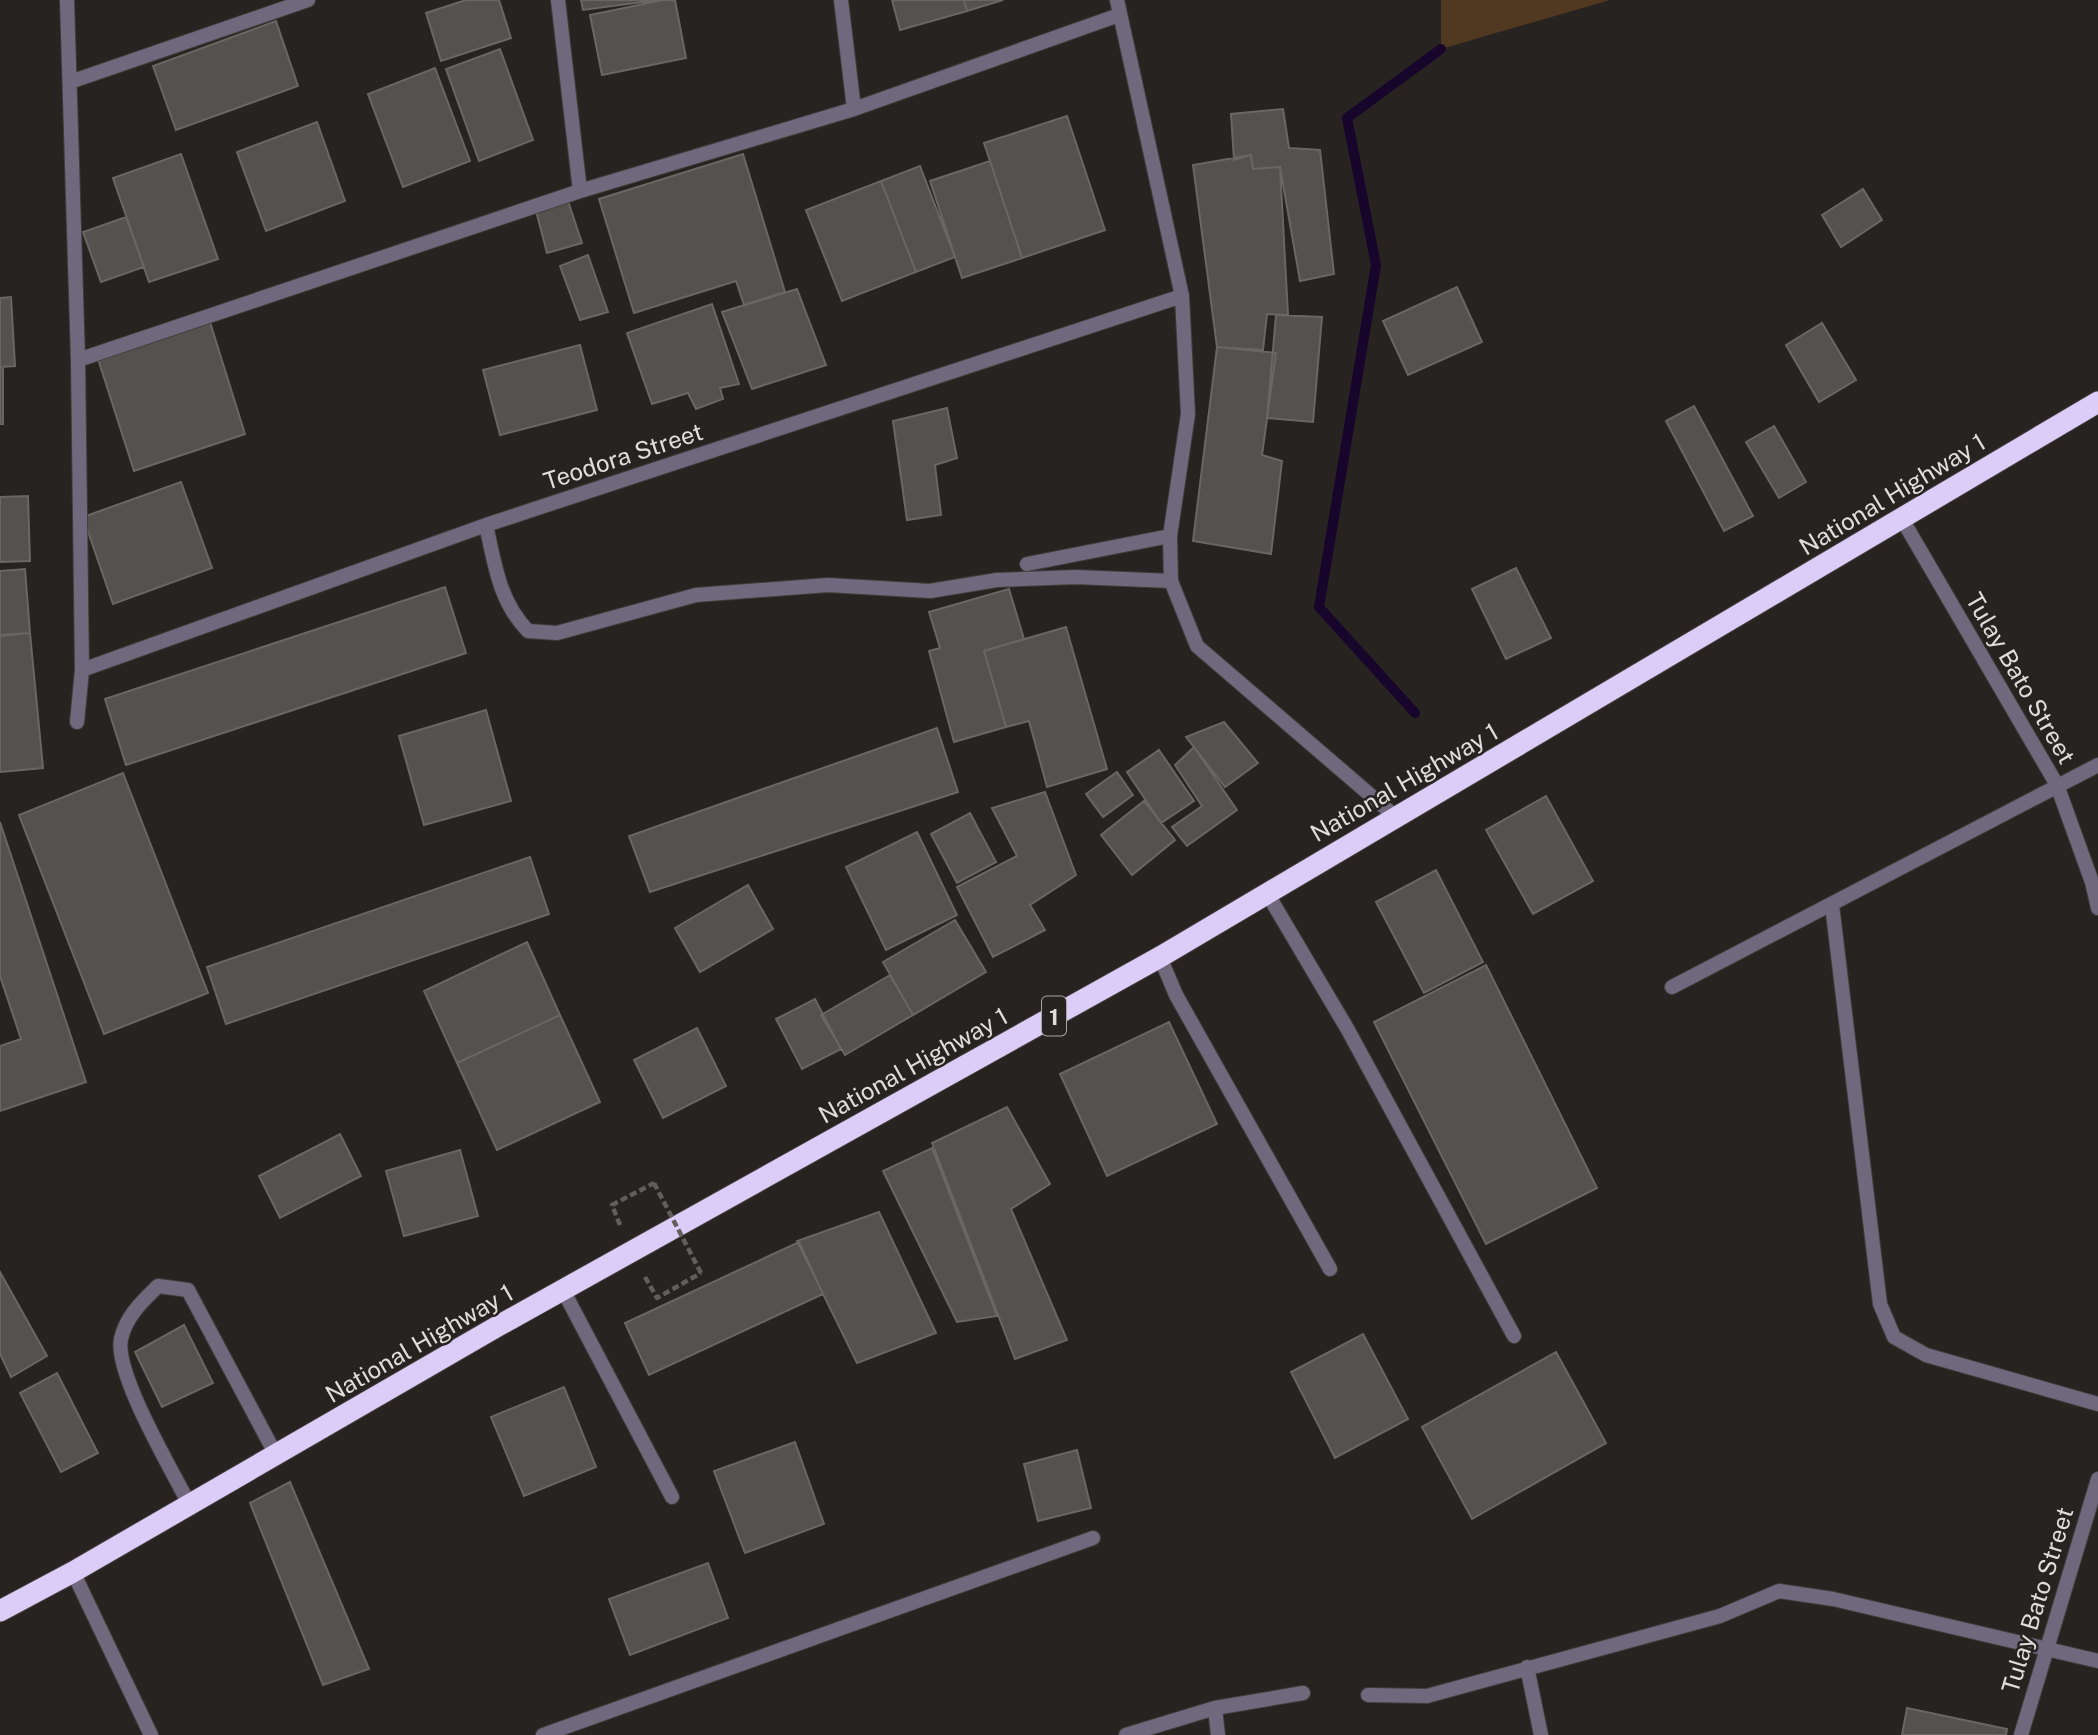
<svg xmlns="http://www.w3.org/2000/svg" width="2098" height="1735" font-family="'Public Sans',sans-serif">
	<rect width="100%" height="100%" fill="#262320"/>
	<path fill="#513821" d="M1441,0H1610L1441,49Z"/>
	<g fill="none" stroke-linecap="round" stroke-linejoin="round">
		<path stroke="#17052c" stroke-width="10" d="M1415,713L1319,607L1376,265L1347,118L1441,49"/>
	</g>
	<path fill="#55514e" stroke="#6a6663" stroke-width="2" d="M466,0H499L511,38L441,61L426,13Z
		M581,0H658L583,10Z
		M663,0H675L686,58L602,75L590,15Z
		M892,0H964L967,11L900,30Z
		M964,0H1003L967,11Z
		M276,21L298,86L176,130L153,66Z
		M500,49L533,140L479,161L446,69Z
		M435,68L470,161L403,187L368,94Z
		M1283,109L1289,148L1320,150L1334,274L1300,281L1280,167L1253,169L1251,155L1234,160L1231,114Z
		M1067,116L1105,230L1022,258L984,143Z
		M317,122L345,201L266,231L237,152Z
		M181,154L218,259L149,282L113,178Z
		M743,154L785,292L744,305L736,281L634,313L599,199Z
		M1251,155L1253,169L1280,167L1288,315L1267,314L1263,350L1217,347L1193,165Z
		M990,161L1022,258L962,278L930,181Z
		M920,166L955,257L916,272L881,181Z
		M881,181L916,272L842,301L806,210Z
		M1863,189L1882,220L1841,247L1822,215Z
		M567,198L582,243L547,253L535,207Z
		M126,217L144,267L101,282L83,232Z
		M588,255L608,312L580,320L560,266Z
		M1457,287L1482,342L1408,375L1383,321Z
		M797,289L826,365L752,389L722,312Z
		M11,297L15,366L0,367V298Z
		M712,304L739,384L720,388L723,399L696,409L688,393L652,404L627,333Z
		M1276,315L1322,317L1313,422L1267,418Z
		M210,322L245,434L134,471L98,359Z
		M1822,323L1856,380L1819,402L1786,345Z
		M580,345L597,410L500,435L483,370Z
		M1217,347L1276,353L1262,455L1282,461L1271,554L1193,541Z
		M0,368H3V424H0Z
		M1694,406L1753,516L1724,531L1666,421Z
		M947,408L957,458L935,465L941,515L907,520L893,421Z
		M1774,426L1806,482L1779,498L1746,442Z
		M181,482L212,568L113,604L83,517Z
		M28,496L30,561L0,562V497Z
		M1516,568L1551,638L1506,659L1472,589Z
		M25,569L30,633L0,635V571Z
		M445,587L466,653L126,765L105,699Z
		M1009,589L1024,639L984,651L1006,727L954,742L929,651L940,648L929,612Z
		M1066,627L1107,769L1047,787L1029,721L1006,727L984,651Z
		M30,633L43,768L0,772V636Z
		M486,710L511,801L424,825L399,736Z
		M1224,722L1258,763L1225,787L1186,737Z
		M937,728L958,792L650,892L629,836Z
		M1194,747L1237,810L1187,846L1172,827L1202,806L1175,765Z
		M1159,750L1194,801L1161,823L1127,772Z
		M1117,772L1133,795L1103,817L1086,794Z
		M123,773L208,993L104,1034L19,815Z
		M1045,792L1076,875L1030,905L1045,930L993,957L957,887L1017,856L992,808Z
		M1546,796L1593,881L1533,914L1486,830Z
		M1144,801L1175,840L1132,875L1101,835Z
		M970,813L996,862L957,883L931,834Z
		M0,822L86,1082L0,1111V1046L21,1039L0,976Z
		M917,832L957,915L886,950L846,867Z
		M530,857L549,914L226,1024L207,967Z
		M1436,870L1483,962L1424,993L1376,902Z
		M748,885L773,929L700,972L675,928Z
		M955,920L986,972L913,1015L883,962Z
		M527,942L560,1015L457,1063L424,991Z
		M1486,965L1597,1188L1486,1244L1374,1022Z
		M890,975L913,1015L845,1055L821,1015Z
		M815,999L841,1049L802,1069L776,1019Z
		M560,1015L600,1102L497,1150L457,1063Z
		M1169,1022L1217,1124L1107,1176L1060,1074Z
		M697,1028L726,1086L663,1118L634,1060Z
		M1007,1107L1050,1184L1011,1209L1067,1340L1015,1359L932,1143Z
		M340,1134L361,1176L280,1218L259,1176Z
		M932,1148L997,1316L957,1322L883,1171Z
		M460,1150L478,1216L404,1236L386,1171Z
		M879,1212L936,1333L857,1363L797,1241Z
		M799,1242L823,1294L649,1375L625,1323Z
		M0,1272L47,1356L11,1377L0,1354Z
		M184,1325L213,1383L162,1407L135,1352Z
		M1363,1334L1408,1419L1335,1458L1291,1372Z
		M1556,1352L1606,1443L1472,1519L1422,1427Z
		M57,1373L98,1453L61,1472L20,1393Z
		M564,1387L596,1467L524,1496L491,1417Z
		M795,1442L824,1524L745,1553L714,1471Z
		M1077,1450L1091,1508L1038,1521L1024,1464Z
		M290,1482L369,1669L323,1685L250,1503Z
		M708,1563L728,1618L630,1655L609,1599Z
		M1907,1708L2007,1729L2006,1735H1902Z"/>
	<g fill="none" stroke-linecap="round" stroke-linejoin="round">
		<g stroke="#403d3a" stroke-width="16">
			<path id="lane" d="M1027,564L1170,536
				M1267,893L1348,1030L1514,1336
				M564,1292L672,1497
				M189,1504C172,1470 114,1373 121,1339C126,1316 142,1302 158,1286L188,1290L276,1455"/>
		</g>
		<g stroke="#403d3a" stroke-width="16">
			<path id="street" d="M67,0L78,360L82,670L77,722
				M558,0L580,191
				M841,0L854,109
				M1117,0L1182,296L1188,414L1170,536L1171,581L1197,646L1397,818
				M70,82L308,0
				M78,360L580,191L854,109L1119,15
				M1902,519L2057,785L2092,882L2098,908
				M486,525C495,565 499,601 528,631L557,633L696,595L828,585L930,591L997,580L1076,577L1171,581
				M82,670L486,525L1182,296
				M1832,905L1880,1304L1894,1337L1926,1355L2098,1404
				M1160,957L1176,995L1330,1269
				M1672,987L2098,765
				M73,1572L151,1735
				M1527,1667L1541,1735
				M1368,1695L1427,1696L1720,1616L1779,1591L1833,1599L2098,1661
				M1215,1708L1218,1735
				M543,1735L1093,1538
				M1126,1735L1215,1708L1303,1693
				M2021,1735L2098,1479"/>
		</g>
		<g stroke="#403d3a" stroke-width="23">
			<path id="highway" d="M0,1611L73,1572L498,1326L1160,957L2098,402"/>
		</g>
		<path stroke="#615e5c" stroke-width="4.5" stroke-dasharray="7 3.5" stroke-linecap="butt" d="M620,1225L612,1205L654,1183
			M645,1277L657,1298L701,1273"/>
		<use href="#lane" stroke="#70697e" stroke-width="14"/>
		<use href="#street" stroke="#70697e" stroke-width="14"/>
		<use href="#highway" stroke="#dccdf8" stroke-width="21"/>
		<path stroke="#615e5c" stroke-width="4.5" stroke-dasharray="7 3.5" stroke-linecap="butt" d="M654,1183L701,1273"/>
	</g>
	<g text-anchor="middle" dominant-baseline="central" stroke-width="5" stroke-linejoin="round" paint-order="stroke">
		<rect fill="#262320" stroke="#a8a5a4" stroke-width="2" x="1042" y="996.5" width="24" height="39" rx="5"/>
		<g font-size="23" font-weight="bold" fill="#e0dddc">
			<text x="1054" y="1016">1</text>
		</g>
		<g font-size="24" fill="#e0dddc" stroke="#262320">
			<text transform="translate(623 456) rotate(-18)">Teodora Street</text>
			<text transform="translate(1892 494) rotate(-31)">National Highway 1</text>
			<text transform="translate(2021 678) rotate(60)">Tulay Bato Street</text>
			<text transform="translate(1404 782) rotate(-30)">National Highway 1</text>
			<text transform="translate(913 1065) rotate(-29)">National Highway 1</text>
			<text transform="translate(419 1343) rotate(-30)">National Highway 1</text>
			<text transform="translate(2037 1600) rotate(-73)">Tulay Bato Street</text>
		</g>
	</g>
</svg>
